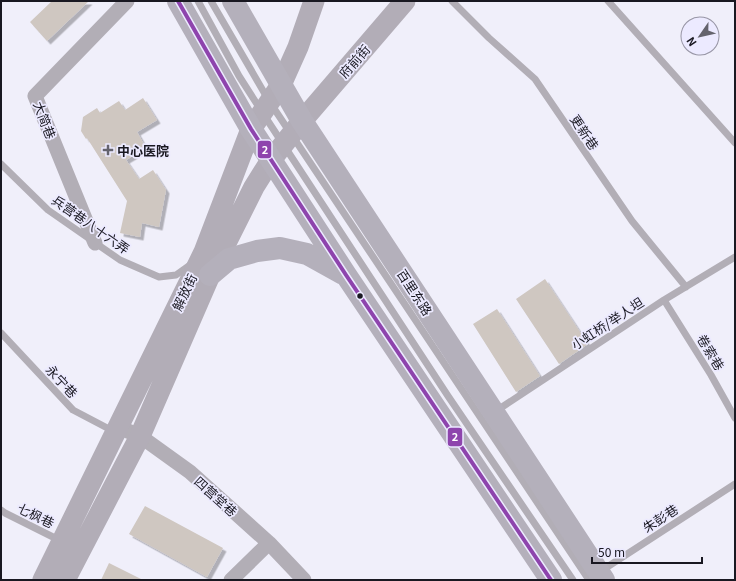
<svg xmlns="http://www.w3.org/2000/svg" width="736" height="581" font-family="Georgia,'Noto Sans SC',serif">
	<defs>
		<filter id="shadow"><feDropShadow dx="3.5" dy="3.5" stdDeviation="0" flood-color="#0004"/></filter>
	</defs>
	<rect width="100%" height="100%" fill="#f0effa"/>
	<path fill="#cfc7c1" filter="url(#shadow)" d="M52,1H89L47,41L30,22Z
		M143,98L157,120L137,132L146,148L126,160L139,179L153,170L166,190L159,227L142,223L140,237L120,233L127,201L87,138L86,139L81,131L83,117L97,108L100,113L119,101L125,110Z
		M545,279L588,344L559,364L516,299Z
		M497,309L540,376L516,392L473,324Z
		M145,506L223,548L207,577L129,534Z
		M109,563L143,580H101Z"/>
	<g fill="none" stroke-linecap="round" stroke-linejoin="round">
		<path stroke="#b2aeb6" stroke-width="7" d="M198,1L239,76L262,112L448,396L573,580
			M211,1L269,101L589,580
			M452,1L489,38L535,79L632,221L686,287
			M608,1L735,143
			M1,164L48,210L120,260L159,277L176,275L190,265
			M664,300L711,375L735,418
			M1,333L73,410L113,431
			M496,411L664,300L735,257
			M1,510L5,513L61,541
			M601,571L735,484"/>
		<path stroke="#b2aeb6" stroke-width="15" d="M95,243L35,96L127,1
			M118,427L140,436L190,472L269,543L304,580
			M231,580L269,543"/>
		<path stroke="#b2adb7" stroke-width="21" d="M43,580L204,252L251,129L281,85L298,47L314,1
			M65,580L140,436L210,275L254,187L271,160L302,121L405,1"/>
		<path stroke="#b4b0bb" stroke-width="22" d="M178,1L251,129L346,275L551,580
			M233,1L302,121L604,580
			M210,275L229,259L257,251L280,248L307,254L343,274"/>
		<g stroke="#eceaff" stroke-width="7">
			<path id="bus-1" d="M178,1L251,129L346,275L551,580"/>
		</g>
		<use href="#bus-1" stroke="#8e44ad" stroke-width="4"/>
	</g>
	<path fill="#64636d" stroke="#eceaff" stroke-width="1.5" d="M106 144h4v4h4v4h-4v4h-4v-4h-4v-4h4z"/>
	<circle fill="#191821" stroke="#eceaff" stroke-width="1.5" cx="360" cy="296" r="3.5"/>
	<g text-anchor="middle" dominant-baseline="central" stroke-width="3.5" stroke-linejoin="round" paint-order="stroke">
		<g font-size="13" fill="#191821" stroke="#eceaff">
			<text transform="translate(354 61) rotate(-49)">府前街</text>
			<text transform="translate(45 120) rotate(69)">大简巷</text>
			<text transform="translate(585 132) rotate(56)">更新巷</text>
			<text transform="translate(91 224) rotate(35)">兵营巷八十六弄</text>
			<text transform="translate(184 292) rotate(-64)">解放街</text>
			<text transform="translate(415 292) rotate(57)">百里东路</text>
			<text transform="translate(607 323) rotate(-33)">小虹桥/举人坦</text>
			<text transform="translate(711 352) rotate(59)">卷索巷</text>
			<text transform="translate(62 381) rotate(47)">永宁巷</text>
			<text transform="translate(216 496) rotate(42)">四营堂巷</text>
			<text transform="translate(36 515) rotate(26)">七枫巷</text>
			<text transform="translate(660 518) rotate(-33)">朱彭巷</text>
		</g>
		<g font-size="13" font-weight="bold" fill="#191821" stroke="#eceaff" text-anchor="start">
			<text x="117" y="150">中心医院</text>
		</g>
	</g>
	<g stroke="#eceaff" stroke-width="1.5">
		<rect x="257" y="140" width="15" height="19" rx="4" fill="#8e44ad"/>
		<rect x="447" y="427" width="16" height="20" rx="4" fill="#8e44ad"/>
	</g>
	<g font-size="11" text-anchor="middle" font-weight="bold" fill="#fff">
		<text x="265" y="154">2</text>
		<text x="455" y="441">2</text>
	</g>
	<rect width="736" height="581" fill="none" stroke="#191821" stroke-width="4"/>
	<g transform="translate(700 36) rotate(236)"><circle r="19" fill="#eceaff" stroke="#9896a6"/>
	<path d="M0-3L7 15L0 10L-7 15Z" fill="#64636d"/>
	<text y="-6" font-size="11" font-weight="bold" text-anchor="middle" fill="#191821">N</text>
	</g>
	<path d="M592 557v6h110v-6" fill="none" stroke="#191821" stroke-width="2"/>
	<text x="598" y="557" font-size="12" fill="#191821" stroke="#eceaff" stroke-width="3" paint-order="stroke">50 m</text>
</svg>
